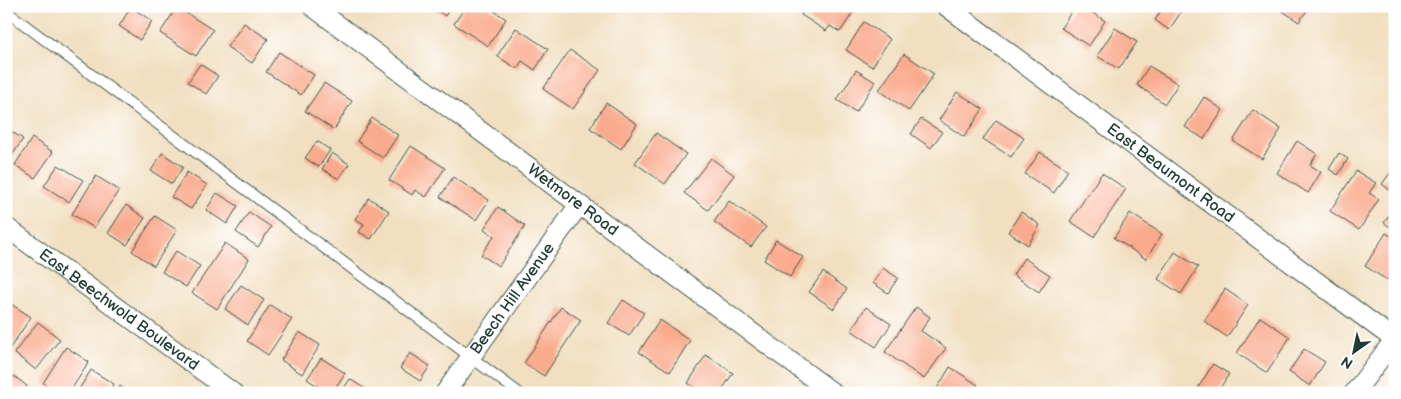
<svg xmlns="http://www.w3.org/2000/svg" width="1401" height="399" font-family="'Balsamiq Sans',sans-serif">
	<rect width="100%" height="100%" fill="#fff"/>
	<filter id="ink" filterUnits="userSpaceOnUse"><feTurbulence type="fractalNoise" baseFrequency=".02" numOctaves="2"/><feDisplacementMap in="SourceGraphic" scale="10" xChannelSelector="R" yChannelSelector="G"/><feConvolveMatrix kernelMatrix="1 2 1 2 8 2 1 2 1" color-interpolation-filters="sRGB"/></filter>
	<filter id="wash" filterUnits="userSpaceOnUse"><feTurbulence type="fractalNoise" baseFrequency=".0096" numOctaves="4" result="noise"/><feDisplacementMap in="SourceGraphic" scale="20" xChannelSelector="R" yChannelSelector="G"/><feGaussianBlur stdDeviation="1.12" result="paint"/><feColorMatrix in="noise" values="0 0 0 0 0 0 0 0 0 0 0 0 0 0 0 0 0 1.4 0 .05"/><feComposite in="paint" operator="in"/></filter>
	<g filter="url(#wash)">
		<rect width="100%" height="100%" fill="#f1dfc0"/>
		<g id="blocks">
			<path fill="#faaa8d" d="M430,6H451L445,16Z
				M466,6H487L506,19L488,46L454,24Z
				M807,6H846L854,11L840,32L830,26L826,31L801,15Z
				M1075,6H1082L1105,21L1089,46L1061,28Z
				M1164,6H1172L1181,12L1169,30L1155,20Z
				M1275,6H1310L1299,22Z
				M131,7L152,21L140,40L119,26Z
				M177,7L213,30L196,56L160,33Z
				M864,22L890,39L872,67L846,50Z
				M244,23L268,39L252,63L227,47Z
				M516,28L548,49L535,70L522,61L517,69L497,56Z
				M1115,28L1137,42L1119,69L1097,56Z
				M570,50L600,70L573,109L543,89Z
				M279,52L314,75L301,95L266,72Z
				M904,54L934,74L909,111L879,90Z
				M200,64L218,76L206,94L188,82Z
				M1149,66L1178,84L1165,104L1137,85Z
				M856,70L875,82L856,112L837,100Z
				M324,83L352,101L334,130L305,111Z
				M957,92L983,109L964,137L939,120Z
				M1204,97L1223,110L1204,139L1185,127Z
				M606,103L637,124L621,149L590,128Z
				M1253,110L1281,129L1262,159L1233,141Z
				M372,118L398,135L383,158L357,141Z
				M921,119L942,132L931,148L911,134Z
				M996,120L1024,138L1011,157L983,139Z
				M6,128L23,139L9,160L6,158Z
				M656,133L686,154L665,184L635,163Z
				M32,138L53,152L35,178L15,165Z
				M317,141L330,150L319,167L305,158Z
				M1297,141L1317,154L1310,165L1321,172L1308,193L1277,173Z
				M411,146L445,168L426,197L415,190L412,195L389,180Z
				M1040,152L1068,170L1054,193L1025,174Z
				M162,153L183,167L172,184L151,171Z
				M332,153L349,164L339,179L322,169Z
				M1339,153L1348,159L1338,175L1329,169Z
				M711,158L734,175L708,210L684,193Z
				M58,165L83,180L69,202L44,186Z
				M1393,169L1395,170V194L1382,184Z
				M1356,171L1376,183L1369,193L1379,199L1359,230L1330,211Z
				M187,172L207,185L191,209L171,197Z
				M1102,173L1126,189L1094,237L1070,221Z
				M96,176L119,190L94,228L72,214Z
				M453,177L489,200L476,220L440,197Z
				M217,193L238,206L227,224L206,210Z
				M369,198L389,211L371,239L359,232L364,224L355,219Z
				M729,201L766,227L751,247L714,222Z
				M126,205L145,218L127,245L108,233Z
				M1395,206V230L1384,223Z
				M498,207L525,226L499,266L481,255L494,236L484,229Z
				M249,212L271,227L258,247L236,232Z
				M1021,212L1040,225L1028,245L1008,232Z
				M1130,213L1162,234L1146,259L1114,238Z
				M155,216L177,230L154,266L132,251Z
				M1386,233L1395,239V269L1387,280L1365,266Z
				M776,240L803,257L790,277L764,260Z
				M225,243L249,259L217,309L192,293Z
				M176,251L200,266L186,287L162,272Z
				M1175,252L1198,267L1181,294L1158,279Z
				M1024,258L1050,275L1039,292L1013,275Z
				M883,268L898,278L888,293L873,283Z
				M823,272L847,289L834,309L809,292Z
				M241,285L264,300L248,325L225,309Z
				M1225,289L1248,305L1227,337L1204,321Z
				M623,300L644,313L629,336L608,323Z
				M8,302L31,317L6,354V305Z
				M270,305L292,319L268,355L247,341Z
				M561,307L581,320L544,376L524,363Z
				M866,307L891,324L876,347L851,330Z
				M916,307L930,317L921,331L946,348L924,379L885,352Z
				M1260,317L1290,337L1267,373L1237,353Z
				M660,320L690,340L670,372L639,352Z
				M38,322L60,339L36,370L14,353Z
				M299,332L320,345L302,374L281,360Z
				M66,347L89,362L69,393H57L43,383Z
				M1304,349L1325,362L1310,386L1289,372Z
				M410,353L430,366L420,381L400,368Z
				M706,355L733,373L720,393H703L688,383Z
				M321,358L345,373L332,393H328L307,379Z
				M1213,364L1229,374L1217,393H1205L1198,388Z
				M950,367L978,385L974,393L935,392Z
				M91,370L114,384L109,393H81L78,391Z
				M14,376L27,386L22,393L6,392V387Z
				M350,379L371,393H341Z
				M120,386L130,393H116Z"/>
		</g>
	</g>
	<g filter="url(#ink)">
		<use href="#blocks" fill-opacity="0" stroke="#3e5549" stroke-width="1"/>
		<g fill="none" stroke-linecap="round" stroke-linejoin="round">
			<g stroke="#3e5549" stroke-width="12">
				<path id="service" d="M6,11L519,393"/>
			</g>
			<g stroke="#3e5549" stroke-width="21">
				<g id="minor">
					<path id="s1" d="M312,6L833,393"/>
					<path id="s2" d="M946,6L1395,340"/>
					<path id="s3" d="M6,227L233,393"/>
					<path id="s4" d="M445,393L579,205"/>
					<path d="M1354,393L1395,339"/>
				</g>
			</g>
			<use href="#service" stroke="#fff" stroke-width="10"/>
			<use href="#minor" stroke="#fff" stroke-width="19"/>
		</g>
	</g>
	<g text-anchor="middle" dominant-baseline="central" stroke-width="5" stroke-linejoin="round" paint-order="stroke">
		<g font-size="16" fill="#1f3d34" stroke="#fff">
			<text stroke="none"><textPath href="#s2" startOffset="280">East Beaumont Road</textPath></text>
			<text stroke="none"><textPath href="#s1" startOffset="325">Wetmore Road</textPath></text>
			<text stroke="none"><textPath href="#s4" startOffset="116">Beech Hill Avenue</textPath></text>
			<text stroke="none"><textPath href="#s3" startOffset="140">East Beechwold Boulevard</textPath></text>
		</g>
	</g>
	<rect width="1401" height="399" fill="none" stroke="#fff" stroke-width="25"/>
	<g transform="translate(1354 352) rotate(213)" stroke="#ffffff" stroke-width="4" paint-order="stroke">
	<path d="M0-4L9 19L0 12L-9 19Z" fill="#1f3d34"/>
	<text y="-8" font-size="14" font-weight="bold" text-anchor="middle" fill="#1f3d34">N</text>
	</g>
</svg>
